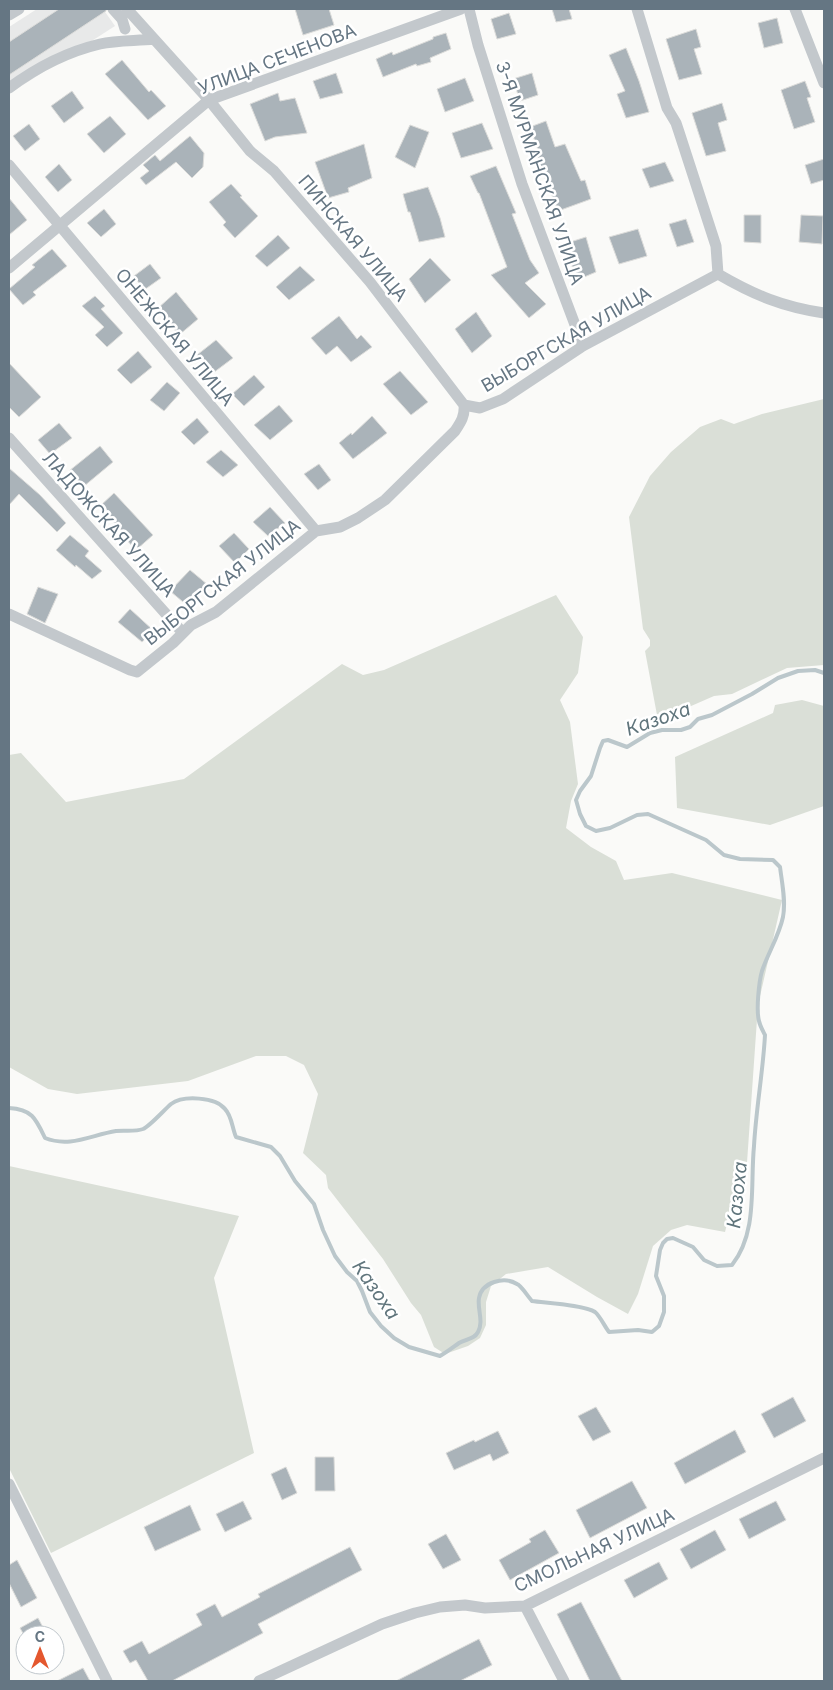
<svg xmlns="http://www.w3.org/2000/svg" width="833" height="1690" font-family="Inter,sans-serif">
	<rect width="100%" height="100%" fill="#fafaf8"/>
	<path fill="#e8e9e9" d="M37,9H103L115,26L9,94V27Z"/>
	<path fill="#dadfd7" d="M824,399V665L787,668L732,694L714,696L682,710L657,715L645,651L650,646V640L643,629L629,517L650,476L671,452L700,427L721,419L734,424L762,414Z
		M556,595L583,637L578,673L560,700L570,722L578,784L571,801L566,828L591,847L616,861L624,880L672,873L782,900L758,1005L746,1177L738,1179L725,1232L687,1225L671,1230L653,1246L638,1294L628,1314L597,1297L548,1267L506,1274L491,1286L486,1302V1325L480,1338L468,1346L445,1354L434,1347L421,1315L411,1303L383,1259L328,1188L326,1175L303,1153L318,1094L304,1065L286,1056H256L188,1081L77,1094L48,1089L9,1067V755L21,753L66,802L184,779L342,664L363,675L384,670Z
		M802,700L824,706V806L770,825L677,808L675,757L773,713L775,705Z
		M9,1166L239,1216L214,1278L254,1453L51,1553L9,1468Z"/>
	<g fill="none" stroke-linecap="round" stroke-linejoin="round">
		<path stroke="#bbc7cb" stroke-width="4" d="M9,1108C32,1109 36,1119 45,1138C70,1148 91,1135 116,1131C124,1130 135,1132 143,1129C150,1126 164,1110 171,1104C183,1095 216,1097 225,1109C232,1116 232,1128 236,1137L271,1147L280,1156L295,1181L314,1204L323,1230L335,1256L347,1272L357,1281L362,1291L370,1312L381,1326L394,1338L409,1347L440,1356C447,1352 452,1348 459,1343C465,1339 474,1340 478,1332C484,1321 477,1309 479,1298C482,1282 504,1276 517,1284C521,1285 528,1297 532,1301C546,1303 585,1305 595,1312C600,1316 605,1327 609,1332L638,1330L652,1332L659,1326L664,1312V1296L656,1276L660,1250L663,1243L667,1239L673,1238L693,1247L704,1260L717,1266L732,1265C758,1232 750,1186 754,1146C756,1109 763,1072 765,1035C763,1031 760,1026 759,1021C756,1010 759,981 762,971C768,953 779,936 783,917C786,901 782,883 780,867L773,860L740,859L724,855L706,840L648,814L637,815L610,828L596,831L586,826L580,814L576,800L580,791L591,776L600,748L603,741L608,740L627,747L650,733L662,730H681L690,727L698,719L712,715L752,694L778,678L798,671L815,670L824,673"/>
	</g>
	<path fill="#aab3b9" stroke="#dcdcda" d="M59,9H106V11L9,75V42Z
		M295,9H329L334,25L303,35Z
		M552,9H569L572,19L556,22Z
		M509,13L516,34L497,39L491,19Z
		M777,18L783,43L764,48L758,23Z
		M696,29L701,47L694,49L702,74L679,80L666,39Z
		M446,33L451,49L430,58L431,62L417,66L416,64L383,77L376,59L392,52L393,55L433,39V37Z
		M626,48L639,81L649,112L626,118L617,94L625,91L609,55Z
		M122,60L149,92L151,90L166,106L148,120L105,74Z
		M336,73L343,93L320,99L313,81Z
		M532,73L538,95L520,101L513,79Z
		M465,78L474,101L445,112L437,89Z
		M805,81L811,97L807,98L815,122L794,129L781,90Z
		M72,91L84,108L64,123L51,106Z
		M278,93L280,101L295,98L307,133L275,137L265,141L250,104Z
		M722,103L727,120L718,123L726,151L706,156L692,113Z
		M110,116L126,134L104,153L87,134Z
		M546,121L555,147L565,144L581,181L585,180L591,199L558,211L536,155L539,153L530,127Z
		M482,123L493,149L461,158L452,133Z
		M29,124L40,139L25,151L13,136Z
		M410,125L429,132L415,168L395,157Z
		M190,136L204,153L203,167L192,178L176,162L146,185L140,178L149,171L143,165L155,155L160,161Z
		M364,144L372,178L348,188L349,192L328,198L315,162Z
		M824,159V180L811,184L805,165Z
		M665,162L674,181L650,188L642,169Z
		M59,164L72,180L58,192L45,177Z
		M496,166L516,213L512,214L530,260L539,273L525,283L546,304L529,318L491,275L507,267L479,193H478L470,176Z
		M231,184L242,196L240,197L258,216L235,238L223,225L226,222L209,202Z
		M428,187L440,218L445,237L419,242L410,212H408L403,194Z
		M9,198L27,220L9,235Z
		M104,209L116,224L101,237L87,223Z
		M744,215H761V243L744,242Z
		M801,215L823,216L822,244L799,242Z
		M686,219L694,242L677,247L669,224Z
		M638,229L647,256L619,264L609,237Z
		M278,235L290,248L267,267L255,256Z
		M586,237L596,272L577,280L564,244Z
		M52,249L67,266L33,292L36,295L23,305L9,289L35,267L32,265Z
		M430,258L451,280L425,303L409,279Z
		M150,264L161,278L144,290L134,276Z
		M300,266L315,280L289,300L276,287Z
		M176,292L198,319L179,335L157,309Z
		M95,296L105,306L101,309L123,333L107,347L95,335L104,327L82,306Z
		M476,312L492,336L472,353L455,329Z
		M339,316L357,339L361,335L372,347L351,362L337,346L326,355L311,338Z
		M216,340L233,358L213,373L197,355Z
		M138,351L152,367L131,384L117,370Z
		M9,363L41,397L19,417L9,407Z
		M400,371L428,402L411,415L383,384Z
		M254,375L265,387L244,406L232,394Z
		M167,382L180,393L164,411L150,400Z
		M279,405L293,421L270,440L254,425Z
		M372,416L387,433L353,459L339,443L351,433L352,435Z
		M197,418L209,432L194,445L181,432Z
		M59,423L72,438L50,454L38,440Z
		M100,446L113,462L83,487L69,471Z
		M221,450L238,465L223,477L206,462Z
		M319,464L331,480L318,490L304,474Z
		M9,468L40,495L66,523L57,532L19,494L9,505Z
		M114,493L153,535L136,550L122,535L124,533L99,507Z
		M270,507L285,523L268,536L253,522Z
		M234,533L249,549L235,563L219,546Z
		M70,535L89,551L85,556L102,571L92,579L76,565L75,567L56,550Z
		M190,570L208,585L189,607L170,591Z
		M38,587L58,594L45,623L27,614Z
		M130,609L154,631L142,642L118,622Z
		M793,1397L806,1421L774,1438L761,1414Z
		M596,1407L611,1432L593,1441L578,1416Z
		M735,1430L746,1452L685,1484L674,1463Z
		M498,1431L509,1453L493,1461L490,1454L454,1470L446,1453L474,1440L475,1442Z
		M315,1457H334L335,1491H315Z
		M286,1467L297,1493L282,1500L271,1474Z
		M632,1481L647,1508L590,1538L576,1510Z
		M243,1501L252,1519L225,1532L216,1514Z
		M776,1501L786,1520L749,1539L739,1519Z
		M190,1505L201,1530L155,1551L144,1527Z
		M545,1530L559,1553L510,1580L499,1560L531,1542L529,1539Z
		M715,1530L726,1550L691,1569L680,1549Z
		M446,1534L461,1560L443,1569L428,1544Z
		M350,1547L362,1570L258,1624L263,1633L172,1681H148L136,1660L130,1663L123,1651L142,1641L149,1654L202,1625L196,1614L215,1604L222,1617L260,1597L258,1594Z
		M17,1560L37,1598L21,1607L9,1583V1565Z
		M659,1562L668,1579L634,1598L624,1580Z
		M581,1602L622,1681H590L557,1614Z
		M38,1618L47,1635H24L20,1628Z
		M479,1639L492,1665L460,1681H396Z
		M83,1668L90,1681H57Z"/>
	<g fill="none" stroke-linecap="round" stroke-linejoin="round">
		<path stroke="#c3c8cc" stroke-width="11" d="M113,9L122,19L125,29
			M127,9L209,100L250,151L274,171L370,282L464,405
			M469,9L478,45L522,184L583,346
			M637,9L667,108L676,123L679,132L716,246L718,274
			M795,9L824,83
			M9,15L19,9
			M9,88C36,68 66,52 100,44C117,40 136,41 154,39
			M9,165L316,531
			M9,268L209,100L461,9
			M718,274C754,295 783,307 824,313
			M464,405L480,408L503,399L583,346L718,274
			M9,438L183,633
			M9,614L130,670L137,672L173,643L191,625L216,612L316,531L340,527L358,518L385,500L455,431C461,422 465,416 464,405
			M9,1484L107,1681
			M525,1606L564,1681
			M259,1681L382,1624L415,1613L440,1607L465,1605L485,1608L525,1606L824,1458"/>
	</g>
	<g text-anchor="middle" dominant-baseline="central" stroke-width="5" stroke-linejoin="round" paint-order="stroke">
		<g font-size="18" fill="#657683" stroke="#fff">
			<text transform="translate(277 59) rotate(-21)">УЛИЦА СЕЧЕНОВА</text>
			<text transform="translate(540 173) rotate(71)">3-Я МУРМАНСКАЯ УЛИЦА</text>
			<text transform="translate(353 238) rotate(50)">ПИНСКАЯ УЛИЦА</text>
			<text transform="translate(175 337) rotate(50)">ОНЕЖСКАЯ УЛИЦА</text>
			<text transform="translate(566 339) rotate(-30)">ВЫБОРГСКАЯ УЛИЦА</text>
			<text transform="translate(109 524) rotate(48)">ЛАДОЖСКАЯ УЛИЦА</text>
			<text transform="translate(222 582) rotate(-38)">ВЫБОРГСКАЯ УЛИЦА</text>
			<text transform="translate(594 1550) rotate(-25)">СМОЛЬНАЯ УЛИЦА</text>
		</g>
		<g font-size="19" font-style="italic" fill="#60757c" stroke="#fff">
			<text transform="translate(658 719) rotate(-19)">Казоха</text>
			<text transform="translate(737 1195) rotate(-84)">Казоха</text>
			<text transform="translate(376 1290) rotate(55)">Казоха</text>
		</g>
	</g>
	<rect width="833" height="1690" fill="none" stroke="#657683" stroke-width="20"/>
	<g transform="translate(40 1650)"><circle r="24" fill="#ffffff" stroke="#c1c8cd"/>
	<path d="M0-4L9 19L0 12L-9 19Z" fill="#e4572e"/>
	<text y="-8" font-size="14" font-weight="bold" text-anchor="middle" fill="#657683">С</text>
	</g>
</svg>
